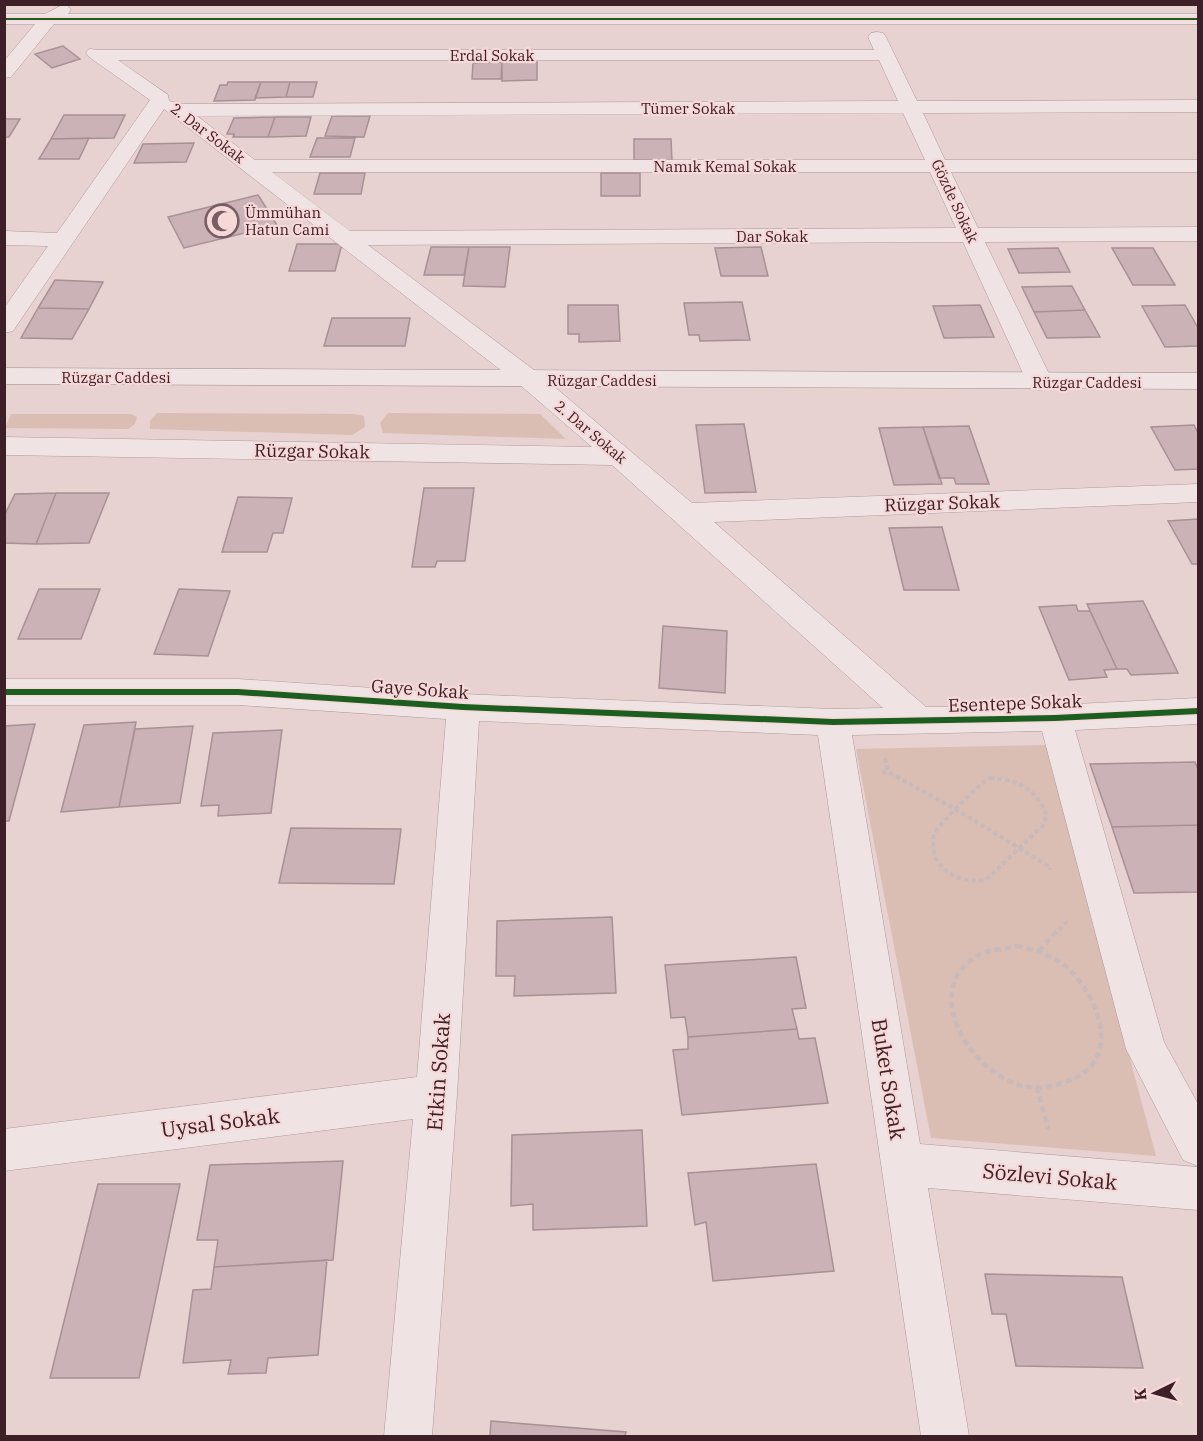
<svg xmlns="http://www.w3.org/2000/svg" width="1203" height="1441" font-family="'IBM Plex Serif',serif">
	<rect width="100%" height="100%" fill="#e7d1d1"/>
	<path fill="#dabeb3" d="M157,413L354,414L364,416L365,427L352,435L150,429V421Z
		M388,413L540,414L566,439L383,433L380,423Z
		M11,414H131L137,417L135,424L128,429L5,428Z
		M1046,745L1156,1156L931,1138L856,749Z"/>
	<path fill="#cbb2b7" stroke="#a89094" stroke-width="1.5" d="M63,46L80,59L52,68L35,54Z
		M502,62L501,79H472L473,63Z
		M502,62H537V80L502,81Z
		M228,82H261L255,100L214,101L220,85H227Z
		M261,82H290L286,97L255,98Z
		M290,82H317L313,97H286Z
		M64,115H125L114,138L51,139Z
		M332,116H370L364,137L325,136Z
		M275,117H311L306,136L268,137Z
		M275,117L268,137H233L234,134H227L234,118Z
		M4,119H20L9,137H4Z
		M89,138L79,159H39L51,139Z
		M317,138H355L350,157H310Z
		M634,139H671L672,161L634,160Z
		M194,143L186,162L134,163L143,144Z
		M320,173H365L361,194H314Z
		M601,173H640V196H601Z
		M258,195L277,225L184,248L168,217Z
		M297,244H342L335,271H289Z
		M431,247H469L464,275H424Z
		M469,247H510L505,287L463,286Z
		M761,247L768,276H721L715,248Z
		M1058,248L1070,272L1019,273L1008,249Z
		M1112,248H1153L1175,285H1133Z
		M55,280L103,282L89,309L38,308Z
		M1072,286L1085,310L1034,312L1022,287Z
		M742,302L750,340L700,341L699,335H689L684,303Z
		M568,305H618L620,341L579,342V334H568Z
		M980,305L994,337L944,338L933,306Z
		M1185,305L1198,328V346L1165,347L1142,306Z
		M38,308L89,309L72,339L21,338Z
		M1085,310L1100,337L1047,338L1034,312Z
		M332,318H410L405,346H324Z
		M744,424L756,492L705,493L696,425Z
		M1194,425L1198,433V469L1175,470L1151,427Z
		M969,426L989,484H956L954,478H939L923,427Z
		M923,427L942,484L894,485L879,428Z
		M424,488H474L465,561H437L435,567H412Z
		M56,493H109L89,543L36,544Z
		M56,493L36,544L4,543V516L15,494Z
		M238,497L292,498L283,533H273L267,552H222Z
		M1198,519V564H1192L1168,521Z
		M942,527L959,590H904L889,528Z
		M39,589H100L81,639H18Z
		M179,589L230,591L208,656L154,654Z
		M1143,601L1178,673L1131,675L1127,669H1117L1087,604Z
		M1076,605L1078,611H1090L1117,669L1104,670L1107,677L1069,680L1039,607Z
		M663,626L727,631L725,693L659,688Z
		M136,722L119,807L61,812L84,725Z
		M35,724L9,821H4V726Z
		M193,726L180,803L119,807L135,729Z
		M282,730L271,813L218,816L219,805L201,806L213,733Z
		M1195,762L1198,769V825L1112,827L1090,764Z
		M1198,825V892L1134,893L1112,827Z
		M291,828L401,829L394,884L279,883Z
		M612,917L616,993L514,996L515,976H496L497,921Z
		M796,957L806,1008L792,1009L797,1029L688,1037L685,1017L671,1018L665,965Z
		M797,1029L799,1039L815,1038L828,1103L682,1115L673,1050L688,1049V1037Z
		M642,1130L647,1226L533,1230V1204L511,1206L512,1135Z
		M343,1161L333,1260L214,1267L218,1240H197L210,1165Z
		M816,1164L834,1271L713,1281L706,1222L695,1225L688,1173Z
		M98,1184H180L139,1378H50Z
		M327,1260L318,1355L268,1358L266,1373L228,1374L231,1360L183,1363L193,1290L211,1289L214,1267Z
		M985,1274L1122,1277L1143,1368L1016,1366L1006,1314H992Z
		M491,1421L626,1432L625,1436H490Z"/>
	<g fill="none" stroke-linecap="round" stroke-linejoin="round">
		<g stroke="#ad999b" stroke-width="1">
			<path id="minor" d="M62,5L68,6L71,10L68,14H1198V24H54L11,77L4,78V61L35,24H4V14H45Z
				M877,32L883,33L886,37L917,101L1198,100V112L923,113L945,160H1198V172H951L978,228L1198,227V241L985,242L1053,382L1049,388L1040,390L1031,388L1027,382L963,242L368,245L538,373L692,503L1198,484V502L714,522L926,707L1055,705L1198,698V724L1075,730L1164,1042L1198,1104V1166L1183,1160L1126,1049L1042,731L852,735L920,1144L1198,1167V1210L928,1188L969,1436H921L818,735L479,721L457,1095L432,1436H384L413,1119L4,1171V1129L417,1077L446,719L238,705H4V679H238L463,694L833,709L883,708L612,465L4,455V437L592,447L520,385L164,109L13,331L4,333V308L48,246L4,245V231L57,233L150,100L89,57L86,53L89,49L102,50H874L868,37L871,33ZM118,60H879L898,101L182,104L169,101L168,95ZM903,113L925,160H255L197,116ZM272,172H930L956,228L350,231Z"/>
		</g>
		<g stroke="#9c8a8b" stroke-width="1">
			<path id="secondary" d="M4,368L1198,373V389L4,384Z"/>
		</g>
		<path stroke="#c8b9ba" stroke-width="4" stroke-dasharray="4.5 3" stroke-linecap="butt" d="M885,758L888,772
			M882,772H888L957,810L1050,867V870
			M990,778C1019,780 1035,788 1047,815L1043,825L986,880C965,883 939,875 934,851C933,846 932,837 935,833C944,818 968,797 981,784Z
			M1059,930L1066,922L1065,920"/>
		<path stroke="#c8b9ba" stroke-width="4.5" stroke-dasharray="6 4" stroke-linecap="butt" d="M1017,946C1032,950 1047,953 1060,962C1092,985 1125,1051 1077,1077C1063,1084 1045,1089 1029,1087C975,1080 917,992 977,956C987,950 1005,949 1017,946Z
			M1039,951L1060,928
			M1037,1087L1048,1129"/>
		<use href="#minor" fill="#efe3e3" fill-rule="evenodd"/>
		<use href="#secondary" fill="#efe3e3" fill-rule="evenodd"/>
		<g stroke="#f7d8d9" stroke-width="3">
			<path id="cycleway" d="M4,18H1198V20H4Z
				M4,689H238L463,704L833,719L1055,715L1198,708V714L1055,721L833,725L463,710L238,695H4Z"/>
		</g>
		<use href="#cycleway" fill="#1b5e20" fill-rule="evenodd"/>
	</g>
	<defs>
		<g id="mosque-ring" transform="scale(1.725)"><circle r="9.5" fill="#f7d8d9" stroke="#785e62" stroke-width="1.5"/><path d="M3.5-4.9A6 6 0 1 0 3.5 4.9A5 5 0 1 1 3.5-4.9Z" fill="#785e62"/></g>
	</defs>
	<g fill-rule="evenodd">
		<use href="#mosque-ring" x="222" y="221"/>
	</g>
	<g text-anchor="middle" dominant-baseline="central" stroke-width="4.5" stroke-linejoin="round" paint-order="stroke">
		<g font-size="15" fill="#3d2027" stroke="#f7d8d9">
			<text x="492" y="55">Erdal Sokak</text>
			<text x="688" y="108">Tümer Sokak</text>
			<text transform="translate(208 133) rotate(37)">2. Dar Sokak</text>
			<text x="725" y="166">Namık Kemal Sokak</text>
			<text transform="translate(955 201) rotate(65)">Gözde Sokak</text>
			<text x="772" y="236">Dar Sokak</text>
			<text x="116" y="377">Rüzgar Caddesi</text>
			<text x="602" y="380">Rüzgar Caddesi</text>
			<text x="1087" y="382">Rüzgar Caddesi</text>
			<text transform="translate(591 432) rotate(40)">2. Dar Sokak</text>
		</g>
		<g font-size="15" fill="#3d2027" stroke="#f7d8d9" text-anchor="start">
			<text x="245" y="212">Ümmühan<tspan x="245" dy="17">Hatun Cami</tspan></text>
		</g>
		<g font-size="18" fill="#3d2027" stroke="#f7d8d9">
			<text transform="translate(312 451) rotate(1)">Rüzgar Sokak</text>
			<text transform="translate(942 503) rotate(-2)">Rüzgar Sokak</text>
			<text transform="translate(420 689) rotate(4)">Gaye Sokak</text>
			<text transform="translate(1015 703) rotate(-2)">Esentepe Sokak</text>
		</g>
		<g font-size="21" fill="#3d2027" stroke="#f7d8d9">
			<text transform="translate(438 1072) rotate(-86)">Etkin Sokak</text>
			<text transform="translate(889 1079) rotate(81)">Buket Sokak</text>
			<text transform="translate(220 1122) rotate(-7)">Uysal Sokak</text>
			<text transform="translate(1050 1176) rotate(5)">Sözlevi Sokak</text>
		</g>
	</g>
	<rect width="1203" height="1441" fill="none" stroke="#3d2027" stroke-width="12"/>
	<g transform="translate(1155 1393) rotate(265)" stroke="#f7d8d9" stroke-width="4.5" paint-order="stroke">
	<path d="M0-4.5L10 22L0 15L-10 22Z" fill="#3d2027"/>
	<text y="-9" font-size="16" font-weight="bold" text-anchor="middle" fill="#3d2027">K</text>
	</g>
</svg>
